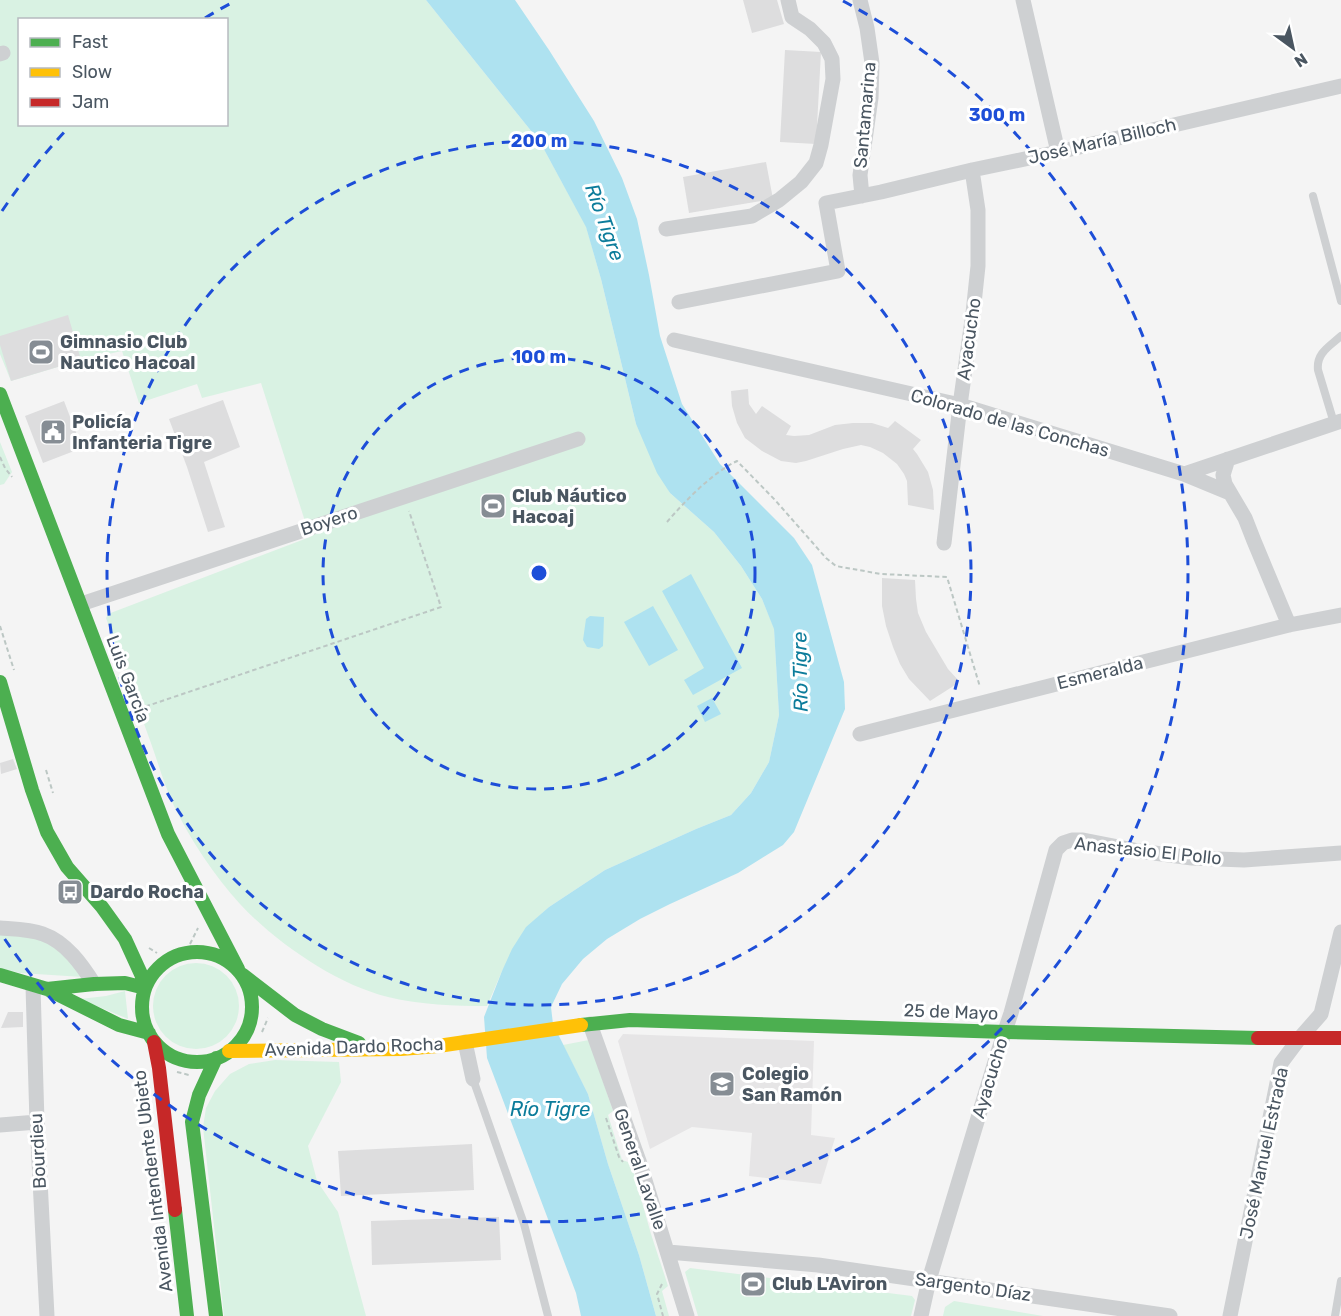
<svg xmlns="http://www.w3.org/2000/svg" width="1341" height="1316" font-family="Rubik,sans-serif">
	<rect width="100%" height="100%" fill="#f4f4f4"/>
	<path fill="#e6e5e6" d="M623,1034L814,1041L811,1135L835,1138L821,1184L749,1176L752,1133L692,1127L650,1149L618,1041Z"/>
	<path fill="#d9f2e3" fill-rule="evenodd" d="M0,0H426L540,142L586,226L601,279L636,424L670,493L714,532L741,566L762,599L774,628L779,715L769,762L751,793L731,815L696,829L605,870L549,907L527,927L502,971L487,1006C454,1006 421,1005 388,997C337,985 275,942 240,904C214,875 191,841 174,806C165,787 159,766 152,746C137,704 121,661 106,618L108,614L310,537L261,383L202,398L197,384L139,403L122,351L81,360L11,381L0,354ZM20,20H226V124H20Z
		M0,442L12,472L4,484L0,485Z
		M0,934L39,937L58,946L83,977L20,973L0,968Z
		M153 1006a43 43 0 1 1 86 0a43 43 0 1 1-86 0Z
		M125,991L128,1019L80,999L106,996Z
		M589,1040L613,1111L608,1115L622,1160L631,1163L651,1234L668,1286L662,1291L669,1316H656L639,1255L608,1164L588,1094L563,1045Z
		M275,1060L339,1062L341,1082L308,1146L317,1181L338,1212L366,1316H224L203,1127L206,1108L215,1091L230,1074L249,1064Z
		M690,1268L912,1296L915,1300L911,1316H698L685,1272Z
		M954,1301L1043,1316H943L945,1307Z"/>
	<path fill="#aee2f0" d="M426,0H515L549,50L594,121L622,178L637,219L649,275L660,336L682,404L720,464L794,538L812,565L844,682L845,709L794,832L783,845L738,873L670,904L640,919L607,939L583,959L562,984L551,1007L553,1024L588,1094L608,1164L639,1255L656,1316H581L576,1293L487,1058L484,1017L502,971L512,949L526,927L549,907L605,870L696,829L731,815L751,793L769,762L779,715L774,629L762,599L741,566L714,532L670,493L657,473L636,424L601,279L586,227L540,142Z
		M691,574L742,668L693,695L684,680L704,668L662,591Z
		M653,606L678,650L649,666L624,622Z
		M590,616L604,617L603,646L599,649L587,647L583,640L586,619Z
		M712,698L721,714L705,722L697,706Z"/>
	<path fill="#ddddde" d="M743,0H777L784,24L752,33Z
		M785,50L821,52L816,144L780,142Z
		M766,162L773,199L689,213L683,177Z
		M68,315L81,360L11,381L0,345V336Z
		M748,389L749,404L756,414L762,406L791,426L786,435L794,436L809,435L835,425L853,423H872L888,428L895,421L921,440L913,449L917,454L928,472L933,490L934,510L908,505L907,481L904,474L897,464L883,453L870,447L861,445L843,449L806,461L796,463L781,461L762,451L745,438L737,423L732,406L731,391Z
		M223,400L240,447L204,462L225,527L208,532L187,467L169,419Z
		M64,401L82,448L43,463L25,416Z
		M882,578L915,580L916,599L918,613L926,632L948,669L959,681L952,687L930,701L909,679L900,664L893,647L886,626L882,606Z
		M13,759L17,769L1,774L0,763Z
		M8,1012H23V1027L1,1028Z
		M472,1144L474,1190L341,1196L338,1151Z
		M499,1217L501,1260L372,1265L371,1221Z"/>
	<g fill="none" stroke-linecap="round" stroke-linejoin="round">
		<path stroke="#bcc7c4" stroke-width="2" stroke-dasharray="4.5 3" stroke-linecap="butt" d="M0,457L5,468L12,477
			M667,522C685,501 712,473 737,461L775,500L826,558L836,566L881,574L947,577L980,687
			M0,626L14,670
			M139,710L144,707L441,607L409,511
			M46,770L53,793
			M190,944L198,928
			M149,948L157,953
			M262,1032L268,1018
			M177,1072L189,1075
			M606,1118L619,1157L623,1162
			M662,1284L657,1294L663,1316"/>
		<path stroke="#ced0d2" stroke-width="8" d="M1313,196L1341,301
			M1334,423L1318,370C1316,353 1330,346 1341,336
			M473,1079L524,1224L548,1316
			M1335,1316L1341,1281"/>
		<path stroke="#ced0d2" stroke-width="15" d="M860,0L867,28L872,63L871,98L860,175L862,196
			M1023,0L1058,152
			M0,54L3,53
			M666,229L752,216L779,200L801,182L816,163L821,145L833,79L832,59L824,43L810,29L792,17L788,0
			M679,302L838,271L826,203L881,192L972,170L1058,152L1341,86
			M674,340L960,405L1184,474L1230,493
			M1228,459L1223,475L1225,484L1245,518L1254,541L1289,625
			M1184,474L1341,421
			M944,543L960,405L973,313L978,266V210L972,170
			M81,604L578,439
			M860,734L1289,625L1341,615
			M0,928C14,929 30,929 43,934C66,942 82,965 94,984
			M33,986L37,1122L47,1316
			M590,1024L639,1161L687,1316
			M465,1042L473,1079
			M0,1125L37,1122
			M668,1252L818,1265L1170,1316
			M921,1316L929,1280L998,1052L1011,1013L1056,850L1063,843L1072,840H1083L1139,851L1192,858L1244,860L1341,853
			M1230,1316L1281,1063L1299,1039L1321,1014L1341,932"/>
		<path stroke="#4caf50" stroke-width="14" d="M0,394L168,834L238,969
			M0,682L32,790L47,832L67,867L102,907L125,939L146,985
			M142 1007a55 55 0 1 1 110 0a55 55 0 1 1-110 0Z
			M0,975L47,989L119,1025L149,1033
			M243,975L295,1015L322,1029L359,1043
			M47,989L94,984L125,983L145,988
			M581,1025L630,1020L1005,1032L1258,1038
			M216,1058L199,1095L192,1122L216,1316
			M175,1210L187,1316"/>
		<path stroke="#ffc107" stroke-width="14" d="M229,1051L401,1049L438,1046L581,1025"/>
		<path stroke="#c62828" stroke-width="14" d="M1258,1038H1341
			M154,1042L159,1068L175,1210"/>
	</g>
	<g fill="none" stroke="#1d4ed8" stroke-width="3" stroke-dasharray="10 8">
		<circle cx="539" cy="573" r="216"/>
		<circle cx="539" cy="573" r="432"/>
		<path d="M2 211A648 648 0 0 1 69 127M205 18A648 648 0 0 1 235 1M843 1A648 648 0 1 1 2 935"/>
	</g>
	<defs>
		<g id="stadium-square" transform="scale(1.35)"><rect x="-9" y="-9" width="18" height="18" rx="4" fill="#868d94" stroke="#fff"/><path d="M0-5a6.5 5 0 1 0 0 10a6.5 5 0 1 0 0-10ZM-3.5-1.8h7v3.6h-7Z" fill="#fff"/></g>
		<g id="civic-square" transform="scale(1.35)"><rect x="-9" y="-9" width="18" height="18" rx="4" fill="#868d94" stroke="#fff"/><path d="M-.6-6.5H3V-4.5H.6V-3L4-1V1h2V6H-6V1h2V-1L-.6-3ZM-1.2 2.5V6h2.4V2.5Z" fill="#fff"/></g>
		<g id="bus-square" transform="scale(1.35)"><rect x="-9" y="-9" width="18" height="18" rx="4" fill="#868d94" stroke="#fff"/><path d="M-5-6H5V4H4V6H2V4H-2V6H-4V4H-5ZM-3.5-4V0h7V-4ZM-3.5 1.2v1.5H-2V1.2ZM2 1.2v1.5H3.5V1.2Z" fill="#fff"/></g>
		<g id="school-square" transform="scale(1.35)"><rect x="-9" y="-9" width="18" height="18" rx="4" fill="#868d94" stroke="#fff"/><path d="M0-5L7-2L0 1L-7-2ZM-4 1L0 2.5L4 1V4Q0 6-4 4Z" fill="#fff"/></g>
	</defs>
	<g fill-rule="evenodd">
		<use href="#stadium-square" x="41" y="352"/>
		<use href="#civic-square" x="53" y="432"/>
		<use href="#stadium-square" x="493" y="506"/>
		<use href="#bus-square" x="70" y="892"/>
		<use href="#school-square" x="722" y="1084"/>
		<use href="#stadium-square" x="753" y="1284"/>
	</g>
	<g text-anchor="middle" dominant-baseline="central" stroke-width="6" stroke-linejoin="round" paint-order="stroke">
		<g font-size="18" fill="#4a5661" stroke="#fff">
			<text transform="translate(865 115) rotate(-85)">Santamarina</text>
			<text transform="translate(1102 141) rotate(-13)">José María Billoch</text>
			<text transform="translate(969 339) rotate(-82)">Ayacucho</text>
			<text transform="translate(1010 423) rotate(16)">Colorado de las Conchas</text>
			<text transform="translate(329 521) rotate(-18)">Boyero</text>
			<text transform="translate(1100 673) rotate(-14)">Esmeralda</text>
			<text transform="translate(128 679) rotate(69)">Luis García</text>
			<text transform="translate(1148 851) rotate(6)">Anastasio El Pollo</text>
			<text transform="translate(951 1012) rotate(2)">25 de Mayo</text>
			<text transform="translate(354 1047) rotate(-2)">Avenida Dardo Rocha</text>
			<text transform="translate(990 1078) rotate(-73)">Ayacucho</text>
			<text transform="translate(38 1151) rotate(-93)">Bourdieu</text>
			<text transform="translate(1264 1153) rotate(-78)">José Manuel Estrada</text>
			<text transform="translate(640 1169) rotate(71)">General Lavalle</text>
			<text transform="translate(153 1181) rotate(-97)">Avenida Intendente Ubieto</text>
			<text transform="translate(973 1287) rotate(8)">Sargento Díaz</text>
		</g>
		<g font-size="18" font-weight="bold" fill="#4a5661" stroke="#fff" text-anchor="start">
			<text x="60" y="342">Gimnasio Club<tspan x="60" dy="21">Nautico Hacoal</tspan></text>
			<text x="72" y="422">Policía<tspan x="72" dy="21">Infanteria Tigre</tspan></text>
			<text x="512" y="496">Club Náutico<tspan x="512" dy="21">Hacoaj</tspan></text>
			<text x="90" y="892">Dardo Rocha</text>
			<text x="742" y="1074">Colegio<tspan x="742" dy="21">San Ramón</tspan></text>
			<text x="772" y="1284">Club L'Aviron</text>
		</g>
		<g font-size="20" font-style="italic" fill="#0c7c9b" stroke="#fff">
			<text transform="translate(605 222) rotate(70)">Río Tigre</text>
			<text transform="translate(800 672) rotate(-91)">Río Tigre</text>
			<text x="550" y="1109">Río Tigre</text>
		</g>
	</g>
	<circle cx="539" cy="573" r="9" fill="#1d4ed8" stroke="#fff" stroke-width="3"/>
	<g font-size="18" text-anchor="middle" font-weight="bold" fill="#1d4ed8" stroke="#fff" stroke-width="6" stroke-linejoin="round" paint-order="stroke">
		<text x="997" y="121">300 m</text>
		<text x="539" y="147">200 m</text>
		<text x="539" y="363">100 m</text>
	</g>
	<rect x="18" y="18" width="210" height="108" fill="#ffffff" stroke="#b7bbc0" stroke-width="1.5"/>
	<rect x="30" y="38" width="30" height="9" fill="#4caf50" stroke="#b7bbc0" stroke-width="1.5"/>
	<text x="72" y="48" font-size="18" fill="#4a5661">Fast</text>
	<rect x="30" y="68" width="30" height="9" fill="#ffc107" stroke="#b7bbc0" stroke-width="1.5"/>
	<text x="72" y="78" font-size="18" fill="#4a5661">Slow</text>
	<rect x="30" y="98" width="30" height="9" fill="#c62828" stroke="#b7bbc0" stroke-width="1.5"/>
	<text x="72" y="108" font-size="18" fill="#4a5661">Jam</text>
	<g transform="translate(1293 48) rotate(147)" stroke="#ffffff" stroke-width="4.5" paint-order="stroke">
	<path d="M0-4.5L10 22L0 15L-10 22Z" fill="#4a5661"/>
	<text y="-9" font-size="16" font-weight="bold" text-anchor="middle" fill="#4a5661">N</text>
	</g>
</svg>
